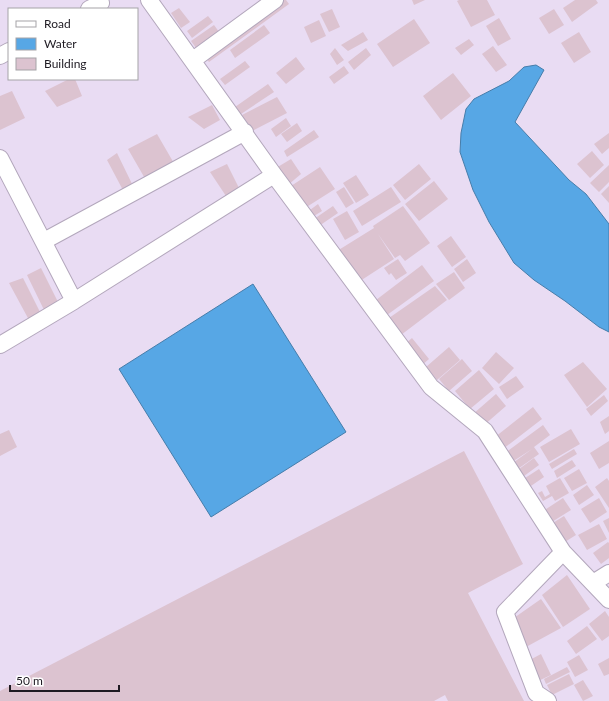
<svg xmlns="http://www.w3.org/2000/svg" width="609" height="701" font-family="Lato,sans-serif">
	<rect width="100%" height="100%" fill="#e9dcf3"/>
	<path fill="#57a7e5" stroke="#467daa" d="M536,65L544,70L515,122L569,180L586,194L609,224V332L599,327L565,301L534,280L514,263L489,222L473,190L460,152L461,133L466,109L474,99L509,81L524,67Z
		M253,284L346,432L211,517L119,369Z"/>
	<path fill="#dcc3d0" d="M279,0H286L289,4L209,62L203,54Z
		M412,0H425L414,5Z
		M459,0H487L495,15L471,27L457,1Z
		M575,0H596L598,3L572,22L563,8Z
		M179,8L190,22L181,28L171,13Z
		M332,9L340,27L329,32L320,14Z
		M554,9L564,25L549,34L539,18Z
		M208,16L213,22L192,38L187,31Z
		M499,18L511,39L498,46L486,26Z
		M414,19L430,43L393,67L377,44Z
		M319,20L326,36L311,43L304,27Z
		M214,25L222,36L199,52L191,41Z
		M264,25L270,33L235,58L230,50Z
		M363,32L368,40L348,51L341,45Z
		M579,32L591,52L574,63L561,43Z
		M469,39L474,45L461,55L455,48Z
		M493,46L507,65L496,72L482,54Z
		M335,48L344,60L337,65L330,54Z
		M366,48L371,55L354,70L348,62Z
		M296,57L305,69L286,84L276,73Z
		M245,61L250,67L225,85L220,79Z
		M344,66L349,73L334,84L329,77Z
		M453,73L471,96L441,120L423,96Z
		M69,79H75L82,96L57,107L45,91Z
		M268,84L274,92L238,116L235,107Z
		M12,91L25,118L0,130V96Z
		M277,97L287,113L250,132L242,115Z
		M212,105L220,120L204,129L188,117Z
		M286,118L291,126L276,137L271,129Z
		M297,123L302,131L287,142L281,134Z
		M314,130L319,137L287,157L284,151Z
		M609,133V148L602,154L594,144Z
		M157,134L175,165L147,182L128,149Z
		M592,151L604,165L590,178L577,164Z
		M117,153L134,188L125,194L107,160Z
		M291,159L301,174L288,185L276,168Z
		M227,164L239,188L228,199L210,172Z
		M419,164L431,179L405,200L393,185Z
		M609,165V182L599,192L590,183Z
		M320,167L335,189L305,208L291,186Z
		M356,175L369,195L356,203L343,183Z
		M434,181L448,199L419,221L405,204Z
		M609,186V203L601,194Z
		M344,187L354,203L346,208L336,192Z
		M391,187L401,202L362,226L353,211Z
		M318,204L322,211L314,216L310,210Z
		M333,206L338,213L319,226L314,219Z
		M403,206L430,243L405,261L400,255L395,258L378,234L394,259L357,283L337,251L374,228L373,226Z
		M347,211L359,232L345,240L333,219Z
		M451,236L466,257L452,267L437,246Z
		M398,259L407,273L396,280L391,273L389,275L384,268Z
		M467,259L476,273L463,282L454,269Z
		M422,265L434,281L387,315L376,300Z
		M41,268L59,304L45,312L27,275Z
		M454,272L465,288L449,300L436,284Z
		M23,278L41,314L29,320L9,283Z
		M435,286L447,300L401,335L389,318Z
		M412,338L429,359L421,366L404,345Z
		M449,347L460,360L437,380L426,367Z
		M496,352L514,368L499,384L482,368Z
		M462,359L472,371L449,391L439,379Z
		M583,362L607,389L587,407L564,375Z
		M479,370L494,389L470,409L455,391Z
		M516,376L524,387L507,399L499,387Z
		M496,394L506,406L483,426L473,414Z
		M604,395L608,401L591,416L586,409Z
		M533,407L542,419L503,449L495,437Z
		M609,416V431L605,434L600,422Z
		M543,425L550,435L534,447L539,454L515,471L510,465L532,449L512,462L505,453Z
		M571,429L580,444L549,462L540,447Z
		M9,430L17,447L0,456V434Z
		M609,441V463L599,469L590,453Z
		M574,449L577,454L552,469L549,464Z
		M464,451L523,564L468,593L524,701H448L445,695L434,701H0V691Z
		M534,458L539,465L520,479L515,472Z
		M572,460L576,466L557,478L554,471Z
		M539,469L544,477L528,488L522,480Z
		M579,469L587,483L572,491L564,478Z
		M560,478L569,493L555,501L552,496L543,501L538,493L542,491L545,497L550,494L546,486Z
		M607,478L609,481V508L595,487Z
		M587,485L594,495L579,505L573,495Z
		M563,498L571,510L547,525L540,513Z
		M599,498L607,512L590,523L581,509Z
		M564,516L576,535L560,545L548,526Z
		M609,518V533L603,521Z
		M599,524L607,539L587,550L578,535Z
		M608,542L609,543V558L601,564L593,553Z
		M567,575L590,609L563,627L542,595Z
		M541,599L561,628L526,647L511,620Z
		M605,611L609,617V636L602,641L589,624Z
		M587,626L597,639L576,654L567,641Z
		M541,654L551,675L536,682L526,662Z
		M579,655L588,670L575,677L567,662Z
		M609,658V674L604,676L598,664Z
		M567,667L570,672L546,684L544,679Z
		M569,674L574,684L552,695L547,685Z
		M583,680L593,696L583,701L574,685Z"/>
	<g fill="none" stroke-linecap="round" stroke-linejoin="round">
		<g stroke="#b3a7bc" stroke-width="18">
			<path id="minor" d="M149,0L274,175L431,387L485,431L563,552L505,612L536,693L548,701
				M89,9L101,3
				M0,56L9,51
				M193,60L275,0
				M0,158L74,301
				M44,241L245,132
				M0,345L74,301L274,175
				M563,552L609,600
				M593,583L609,573"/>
		</g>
		<use href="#minor" stroke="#fff" stroke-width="16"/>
	</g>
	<rect x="8" y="8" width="130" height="72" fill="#ffffff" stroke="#a5a3a7"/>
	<rect x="16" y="21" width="20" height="6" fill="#ffffff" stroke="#a5a3a7"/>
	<text x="44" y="28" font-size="12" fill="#1e1a22">Road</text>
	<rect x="16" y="38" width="20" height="12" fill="#57a7e5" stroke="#a5a3a7"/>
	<text x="44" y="48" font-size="12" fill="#1e1a22">Water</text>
	<rect x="16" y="58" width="20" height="12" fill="#dcc3d0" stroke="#a5a3a7"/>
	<text x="44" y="68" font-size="12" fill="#1e1a22">Building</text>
	<path d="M10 685v6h109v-6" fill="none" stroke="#1e1a22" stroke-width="2"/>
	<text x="16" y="685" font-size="12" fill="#1e1a22" stroke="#ffffff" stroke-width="3" paint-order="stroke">50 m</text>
</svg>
